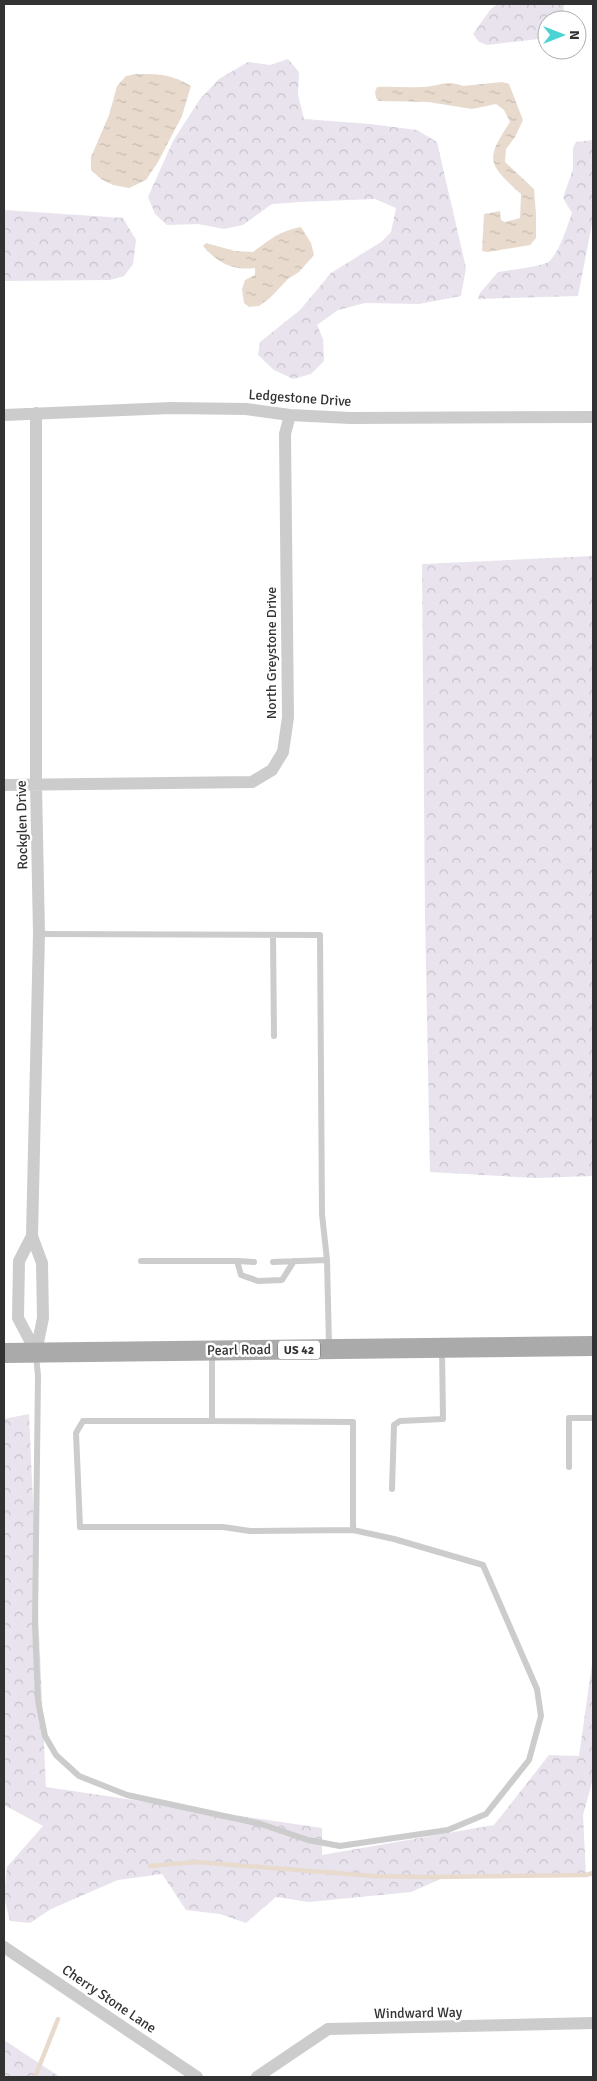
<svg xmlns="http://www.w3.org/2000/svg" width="597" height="2081" font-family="Signika,sans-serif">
	<defs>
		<pattern id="forest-crowns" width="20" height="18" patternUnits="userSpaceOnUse" patternTransform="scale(1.25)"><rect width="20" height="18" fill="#e8e3ed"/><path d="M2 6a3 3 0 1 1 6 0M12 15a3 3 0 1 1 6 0" fill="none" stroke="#c7c3cc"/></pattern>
		<pattern id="water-ripples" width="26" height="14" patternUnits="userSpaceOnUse" patternTransform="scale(1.25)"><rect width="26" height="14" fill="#e8dbce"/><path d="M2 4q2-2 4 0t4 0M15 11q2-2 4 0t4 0" fill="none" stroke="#c7bcb1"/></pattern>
	</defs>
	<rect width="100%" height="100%" fill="#fff"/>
	<path fill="url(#forest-crowns)" d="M497,4H564L563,20H547V38L487,45L479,42L473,34L490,10Z
		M288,59L299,72L298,95L304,119L370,124L417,130L437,142L466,268L461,296L419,304L365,303L338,310L317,325L323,339L324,361L311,374L293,379L274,370L258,355L260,342L300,310L331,273L381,242L391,232L396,208L375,199L300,202L272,204L243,225L224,229L198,224L167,225L155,214L148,197L173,141L200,99L219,79L248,62L270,65Z
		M593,140V219L578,296L478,299L480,293L498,272C509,270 540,267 548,262C560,253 567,226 572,213L563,198L573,169V148L576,142Z
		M4,210L123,218L136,240L133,264L124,276L110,280L4,281Z
		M593,556V1176L535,1178L430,1172L425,915L422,564Z
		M29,1414L46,1787L322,1828V1855L494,1825L549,1755L579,1756L593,1657V1779L583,1815L586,1875L409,1877L443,1878L411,1892L309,1902L276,1897L246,1923L220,1914L186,1910L162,1874L118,1880L51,1909L30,1923L10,1921L4,1897L7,1867L43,1826L4,1805V1419Z
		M4,2040L57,2075L59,2077H4Z"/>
	<path fill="url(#water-ripples)" d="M137,74C160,74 171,74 191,86L182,116L158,162L146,180L129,188L113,185L101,179L91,170V157L109,115L117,86L126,76Z
		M502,82L509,84L523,120L515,137L506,149L505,162L534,189L536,214V238L530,245L488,252L482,251L484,214L500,211L501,220L505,222L520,218L521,194C487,163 485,160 510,122L504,110L496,104L472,109L428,102L379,101L376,98L375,92L377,87C391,86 406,88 420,87C436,87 448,79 463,86Z
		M301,227L311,243L314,255L299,272L288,279L270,298L259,306L249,307L244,303L242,289L245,280L255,275V268C234,271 217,263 203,246L206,243L235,251L253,252C269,240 281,230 301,227Z"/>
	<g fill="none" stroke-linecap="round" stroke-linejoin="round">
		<path stroke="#e8dbce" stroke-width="4.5" d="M150,1866L195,1862L374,1876L427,1877L586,1875L593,1873
			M35,2077L58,2019"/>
		<path stroke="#ccc" stroke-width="6" d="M39,934L320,935L322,1214L327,1260L329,1346
			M273,935L274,1036
			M141,1261H237L241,1275L258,1281L282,1280L294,1261
			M237,1261L254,1262
			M273,1262L327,1260
			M36,1355L38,1376L35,1624L38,1701L45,1736L56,1755L79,1776L127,1795L261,1824L308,1840L340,1846L448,1830L486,1814L529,1760L541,1716L537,1689L483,1565L394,1539L353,1530L250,1531L223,1527H80L76,1433L83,1421H212V1352
			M212,1421L353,1422V1530
			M569,1467V1418H593
			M392,1489L394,1425L400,1421L443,1419L442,1349"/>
		<path stroke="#ccc" stroke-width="12" d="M4,415L171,408L246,409L290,415L350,418L593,417
			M4,785L252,782L272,770L283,752L288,717L285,434L290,415
			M32,1236L19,1261L18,1318L36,1352
			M36,1352L43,1318L42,1263L32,1236L39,934L36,785V413
			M4,1947L197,2077
			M257,2077L328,2029L593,2023"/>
		<path stroke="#aaa" stroke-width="20" d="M4,1353L593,1346"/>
	</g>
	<g text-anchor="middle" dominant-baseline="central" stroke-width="5" stroke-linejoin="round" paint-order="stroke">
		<rect fill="#fff" stroke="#707070" stroke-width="1" x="278" y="1340.5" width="42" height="19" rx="4"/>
		<g font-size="12" font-weight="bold" fill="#323232">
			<text x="299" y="1350">US 42</text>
		</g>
		<g font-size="14" fill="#323232" stroke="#fff">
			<text transform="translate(300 398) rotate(4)">Ledgestone Drive</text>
			<text transform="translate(271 653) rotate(-90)">North Greystone Drive</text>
			<text transform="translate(22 825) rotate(-91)">Rockglen Drive</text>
			<text transform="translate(239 1350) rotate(-1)">Pearl Road</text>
			<text transform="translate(109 1999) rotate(34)">Cherry Stone Lane</text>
			<text transform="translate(418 2013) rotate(-1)">Windward Way</text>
		</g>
	</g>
	<rect width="597" height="2081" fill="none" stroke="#323232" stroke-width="10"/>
	<g transform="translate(562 35) rotate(90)"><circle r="24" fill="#ffffff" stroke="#adadad"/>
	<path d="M0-4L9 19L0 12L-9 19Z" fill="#4ad3d3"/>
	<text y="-8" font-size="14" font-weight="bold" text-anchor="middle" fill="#323232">N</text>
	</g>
</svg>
